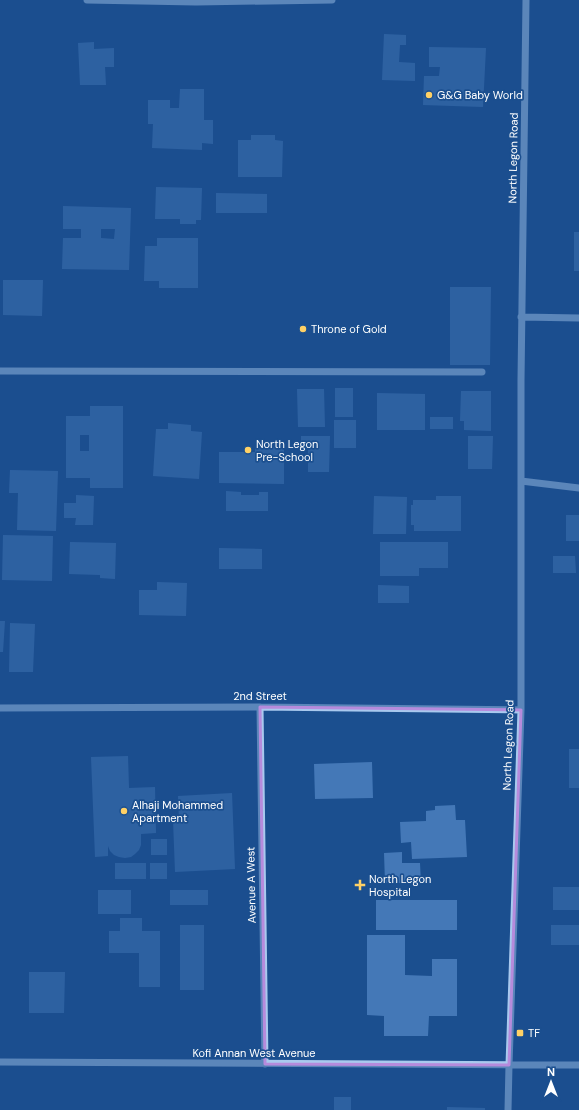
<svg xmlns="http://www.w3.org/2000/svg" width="579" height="1110" font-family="'DM Sans',sans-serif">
	<rect width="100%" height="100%" fill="#1b4f8f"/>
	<path fill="#4478b7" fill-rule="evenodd" d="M384,34L406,35V45H400L399,62L415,63V81L382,80Z
		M94,42V49L114,48V67H105L106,85H80L78,43Z
		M429,47L486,48L483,107L423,105L424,76H439L440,67H429Z
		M180,89H204V120H213V144L202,143V150L152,148L153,124H148V100H170V108H179Z
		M251,135H275V140L283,141L282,177H238V140H251Z
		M156,187L202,188L201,220H196V224H180V219H155Z
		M216,193L267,194V213H216Z
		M63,206L131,208L129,270L62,269L63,238H81V229H63ZM101,229H115L114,239L101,238Z
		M574,232H579V271H574Z
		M157,238H198V288H159V281H144L145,246H157Z
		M3,280H43L42,316L3,315Z
		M450,287H491L490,365H450Z
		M335,388H353V417H335Z
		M297,389H324L325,427H298Z
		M461,391H491V431L464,430V421H460Z
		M377,393L425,394V430H377Z
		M90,406H123V488H90V478H66V416H90ZM80,435H89V451H80Z
		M430,417H453V429H430Z
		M334,420H356V448H334Z
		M168,423L191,425V431L202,432L199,479L153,476L156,429H168Z
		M301,436H330L329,472H308V449H301Z
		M468,436H493L492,469H468Z
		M255,447H284V484L219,483V452H255Z
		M10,470L58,471L56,531L17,530L18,493H9Z
		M226,491L241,492V495H259V492H268V511H226Z
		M76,495L94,496L93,525H75L76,518H64V503H76Z
		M374,496L407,497L406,534H373Z
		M436,496H461V531H414V525H411V505H413V500H436Z
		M566,515H579V541H566Z
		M3,535L53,536L52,581L2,580Z
		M70,542L116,543L115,579L100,578V575L69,574Z
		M380,542H448V568H419V576H380Z
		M219,548L262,549V569H219Z
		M553,556H575L576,573H553Z
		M157,582L187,583L186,616L139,615V590H157Z
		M378,585L409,586V603H378Z
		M0,621H5L3,652H0Z
		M10,623L35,624L33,672H9Z
		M569,749H579V788H569Z
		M128,756L129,788L155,787L156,833L141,834V845L139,850L135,854L131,857L125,858L119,857L114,855L110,851L108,846V856L95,857L91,757Z
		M372,762L373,798L315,799L314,764Z
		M232,793L235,869L175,872L173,820H179L178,796Z
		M455,805L456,820H465L467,857L412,859L411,842L401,843L400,822L426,821V811L435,810V806Z
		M151,839H167V855H151Z
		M402,852V863H420L421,883H385L384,853Z
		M115,863H146V879H115Z
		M150,863H167V879H150Z
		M553,887H579V910H553Z
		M98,890H131V914H98Z
		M170,890H208V905H170Z
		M376,900H457V930H376Z
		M120,918H142V931H160V987H139V953H109V931H120Z
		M180,925H204V990H180Z
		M551,925H579V945H551Z
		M367,935H405V975L432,976V959H457V1016H429L428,1036H384V1016L367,1015Z
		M29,972H65L64,1013H29Z
		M334,1097H351V1110H334Z
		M447,1107L485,1108V1110H447Z"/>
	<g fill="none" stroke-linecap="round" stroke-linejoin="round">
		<path stroke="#a9c9ee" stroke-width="7" d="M87,0L196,2L332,0
			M521,317L579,318
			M0,371L482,372
			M521,481L579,488
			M260,707L265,1064
			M0,708L260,707L521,710
			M0,1062L579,1065
			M508,1110L509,1065L521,710V380L526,0"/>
	</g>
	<path d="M0 0H579V1110H0ZM260,707L521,710L509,1065L265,1064Z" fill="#1b4f8f" fill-opacity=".55" fill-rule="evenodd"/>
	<path fill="none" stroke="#b68bdc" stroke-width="3" stroke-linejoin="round" d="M260,707L521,710L509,1065L265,1064Z"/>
	<g fill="#ffd166" stroke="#1b4f8f" stroke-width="1.5">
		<circle cx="429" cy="95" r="4"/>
		<circle cx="303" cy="329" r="4"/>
		<circle cx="248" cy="450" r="4"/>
		<circle cx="124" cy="811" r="4"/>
		<path d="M358 879h4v4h4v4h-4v4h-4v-4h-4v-4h4z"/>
		<rect x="516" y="1029" width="8" height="8" rx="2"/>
	</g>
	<g text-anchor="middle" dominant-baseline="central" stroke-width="3.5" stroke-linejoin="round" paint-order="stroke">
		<g font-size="11" fill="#fff" stroke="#1b4f8f" text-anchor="start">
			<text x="437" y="95">G&amp;G Baby World</text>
			<text x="311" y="329">Throne of Gold</text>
			<text x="256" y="444">North Legon<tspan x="256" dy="13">Pre-School</tspan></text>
			<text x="132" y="805">Alhaji Mohammed<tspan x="132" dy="13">Apartment</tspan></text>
			<text x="369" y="879">North Legon<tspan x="369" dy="13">Hospital</tspan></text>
			<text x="528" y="1033">TF</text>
		</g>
		<g font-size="11" fill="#fff" stroke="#1b4f8f">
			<text transform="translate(513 158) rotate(-89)">North Legon Road</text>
			<text x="260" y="696">2nd Street</text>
			<text transform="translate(508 745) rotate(-88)">North Legon Road</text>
			<text transform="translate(251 885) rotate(-91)">Avenue A West</text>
			<text x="254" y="1053">Kofi Annan West Avenue</text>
		</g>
	</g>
	<g transform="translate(551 1082)" stroke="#1b4f8f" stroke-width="3" paint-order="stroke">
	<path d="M0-3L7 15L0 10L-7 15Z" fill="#ffffff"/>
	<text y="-6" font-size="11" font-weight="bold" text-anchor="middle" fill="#ffffff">N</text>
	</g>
</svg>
